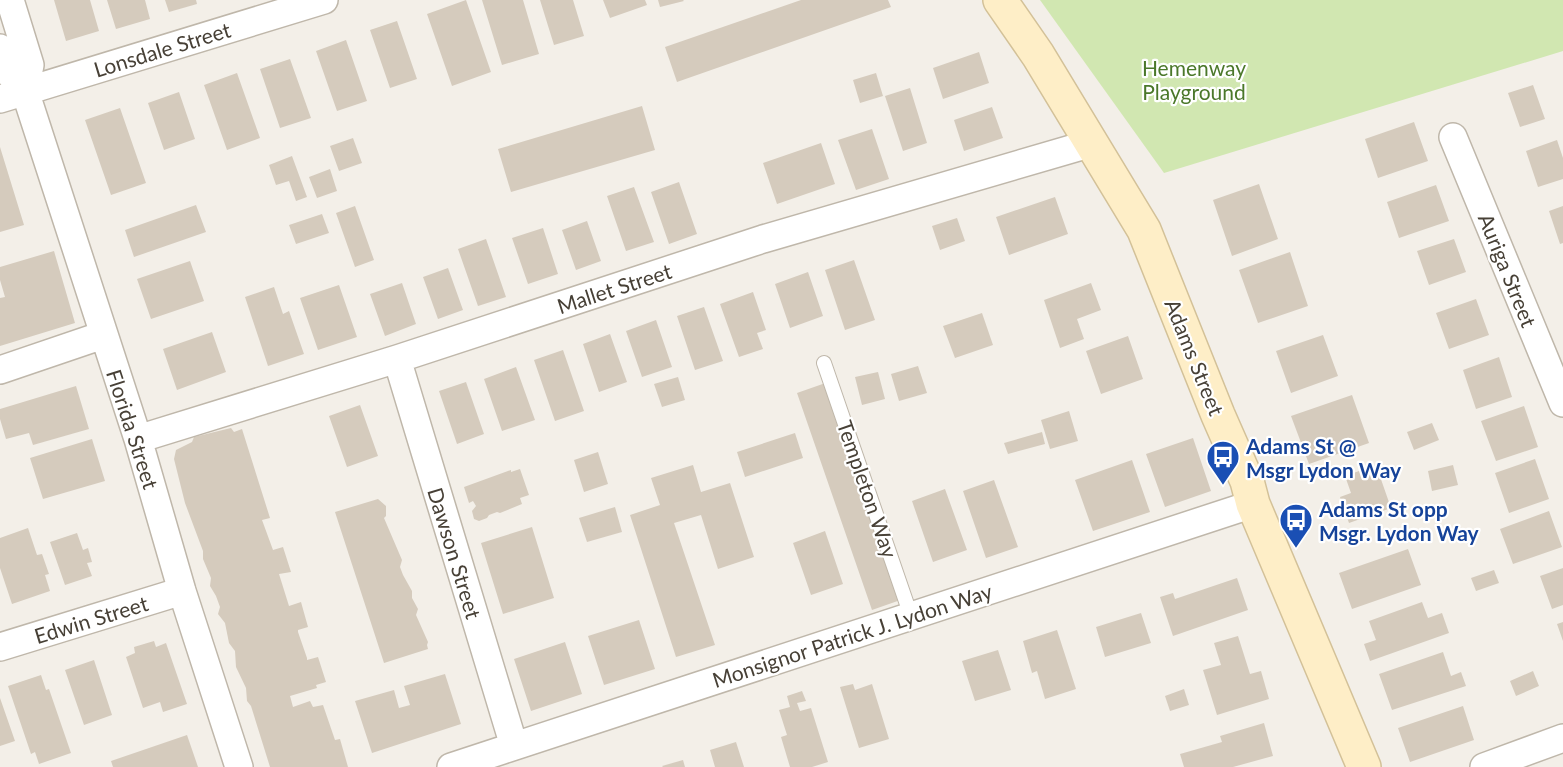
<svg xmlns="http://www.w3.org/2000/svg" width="1563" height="767" font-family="Lato,sans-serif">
	<rect width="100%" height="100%" fill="#f3efe8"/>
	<path fill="#d1e7b1" d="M1040,0H1563V51L1164,173Z"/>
	<path fill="#d5cbbd" d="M54,0H90L99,31L66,41Z
		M107,0H145L150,19L116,29Z
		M165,0H196L197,4L169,12Z
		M466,0L491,72L452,86L427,14Z
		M482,0H523L539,54L502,65Z
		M540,0H573L584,36L554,45Z
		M603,0H645L647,5L610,18Z
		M658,0H683L684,1L660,7Z
		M801,0H888L891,7L677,82L665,47Z
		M397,21L417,79L390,88L370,30Z
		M346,40L367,101L337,111L316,51Z
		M979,52L989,83L943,99L933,68Z
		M290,59L311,118L280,128L260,69Z
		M237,73L260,138L227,150L204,85Z
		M876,73L883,96L860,103L853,80Z
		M1533,85L1545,119L1520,127L1508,93Z
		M910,88L927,143L903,151L885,96Z
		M179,92L195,139L164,150L148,103Z
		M642,106L655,150L511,192L498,149Z
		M992,107L1003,138L964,151L954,120Z
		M120,108L146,183L111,195L85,120Z
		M1414,122L1428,161L1378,178L1365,139Z
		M872,129L889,179L856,190L838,140Z
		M353,138L362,163L339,171L330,146Z
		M1557,140L1563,158V179L1538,187L1526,151Z
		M821,143L835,184L777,204L763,163Z
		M0,147L24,225L0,232Z
		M292,156L307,197L296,201L289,181L276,185L269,165Z
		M330,169L337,191L317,198L309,177Z
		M679,182L697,234L669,244L651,192Z
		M1259,184L1278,239L1232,256L1213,200Z
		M1436,185L1449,221L1399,238L1387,202Z
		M634,187L654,242L626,251L607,196Z
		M1055,197L1068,234L1009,255L996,217Z
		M196,205L206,232L134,257L125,230Z
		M355,206L374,260L355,267L336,213Z
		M1563,206V243L1560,244L1549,211Z
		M322,214L329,233L296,244L289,225Z
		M957,218L965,241L940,250L932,226Z
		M587,221L601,261L576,270L562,230Z
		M543,228L558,274L528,284L512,238Z
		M486,239L506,297L478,306L458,249Z
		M1454,239L1466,272L1429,285L1417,251Z
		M54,251L75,323L0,346V298L5,297L0,280V267Z
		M1290,252L1308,306L1258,323L1239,270Z
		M854,260L875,320L845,330L825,270Z
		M190,261L204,301L151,319L137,279Z
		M448,268L463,310L438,319L423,277Z
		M808,272L823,316L790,328L775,284Z
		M402,283L416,324L385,336L370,294Z
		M1091,283L1101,310L1077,319L1084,339L1060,348L1044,300Z
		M339,285L357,337L318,350L300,298Z
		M274,287L283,314L289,311L304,354L268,366L245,297Z
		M753,292L766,330L757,333L763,349L739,357L720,304Z
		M1476,299L1489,335L1449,349L1436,313Z
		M704,307L723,361L695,370L677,316Z
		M982,313L993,345L955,358L943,326Z
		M656,320L672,367L642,377L626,331Z
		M212,332L226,372L177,390L163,349Z
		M610,334L627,382L599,392L583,344Z
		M1323,335L1338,376L1291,393L1276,351Z
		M1128,336L1143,379L1101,394L1086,351Z
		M563,350L584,411L555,421L534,360Z
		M1499,357L1512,397L1476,409L1463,370Z
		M918,366L927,393L899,401L891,374Z
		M516,367L535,420L502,431L484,379Z
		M878,372L885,399L862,405L855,377Z
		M678,377L685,400L662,407L654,384Z
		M834,380L909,597L872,610L797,393Z
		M466,382L484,434L457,444L439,391Z
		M76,386L89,429L33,445L29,433L6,439L0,419V409Z
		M1352,395L1369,443L1309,464L1291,416Z
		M360,405L378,456L347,467L329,416Z
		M1524,406L1538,447L1496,461L1481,421Z
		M1069,411L1078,441L1050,449L1041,420Z
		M1432,423L1439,440L1414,450L1407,432Z
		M231,428L234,432L242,429L270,518L262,520L273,550L283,547L291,572L279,574L289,606L301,602L308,627L298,630V632L307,658V660L318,657L326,682L316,685L317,688L290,696L293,707L310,701L313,707L323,705L335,740L340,739L348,767H270L251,706L247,701L246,688L236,667L235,651L229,643L225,623L218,614L220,607L216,596L210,586L211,578L203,559V551L185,503L174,459L176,450L192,442L194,437Z
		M1042,432L1045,444L1008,454L1004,443Z
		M795,433L803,458L745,477L737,452Z
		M1193,438L1211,491L1165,507L1146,454Z
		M92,439L105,481L43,499L30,458Z
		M598,452L608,484L584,492L574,460Z
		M1535,459L1549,499L1509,513L1495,473Z
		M1132,460L1150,512L1093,531L1075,480Z
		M693,465L701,492L730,483L754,557L718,569L701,515L674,523L715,645L676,657L630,515L660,505L651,478Z
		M1376,465L1391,508L1349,523L1340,497L1351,493L1345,476Z
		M1453,465L1458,485L1432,491L1428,471Z
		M520,469L529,495L520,498L522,504L500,513L497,512L489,515L487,518L479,521L474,519L472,511L476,506L473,501L469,503L464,487L511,470V472Z
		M994,480L1018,547L986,558L963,491Z
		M945,489L967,550L933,562L912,501Z
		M378,499L386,506V516L384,518L402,560L400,567L403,575L412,591V598L418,609L416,615L428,642L427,645L428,649L384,663L335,512Z
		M615,507L622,532L587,542L579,518Z
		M1549,511L1562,547L1513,564L1500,529Z
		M532,527L554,598L503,614L481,543Z
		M28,528L37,555L42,554L49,574L45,575L50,591L12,604L0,568V538Z
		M825,531L843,584L811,595L793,543Z
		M77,533L83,550L88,548L92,562L87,563L92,576L65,585L50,542Z
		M1408,549L1421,585L1352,609L1339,573Z
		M1563,568V605L1552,609L1540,576Z
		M1494,570L1499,583L1476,591L1471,578Z
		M1237,578L1248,610L1173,636L1160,597L1173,593L1175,599Z
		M1422,602L1428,618L1442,613L1449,633L1370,661L1364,644L1376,640L1369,621Z
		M1141,613L1151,643L1105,657L1096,627Z
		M639,620L655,669L604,685L588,636Z
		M1563,622V641L1557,624Z
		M1057,630L1076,689L1045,699L1037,671L1032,673L1023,641Z
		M1238,636L1250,674L1261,671L1269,699L1217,715L1203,670L1221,665L1214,643Z
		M154,641L156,647L166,643L187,704L163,712L160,702L143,708L126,657L135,653L134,647Z
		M565,642L582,694L531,711L514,659Z
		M998,650L1011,690L975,701L962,661Z
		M1443,652L1451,676L1461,672L1466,686L1392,710L1379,674Z
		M94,660L112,715L84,725L65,670Z
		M1533,671L1539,686L1516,696L1510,681Z
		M445,674L461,724L372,753L355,701L394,690L399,708L410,705L404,686Z
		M41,675L46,690L49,689L71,753L39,764L35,752L31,754L8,686Z
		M853,684L855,690L872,684L889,739L859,748L840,687Z
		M1184,689L1189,705L1170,711L1165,696Z
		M802,691L806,701L797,703L800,711L811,708L828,762L812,767H790L781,737L787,735L779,710L790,707L787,696Z
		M0,698L15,741L0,746Z
		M1463,706L1474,740L1410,762L1398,728Z
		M1264,723L1273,756L1233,767H1184L1180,754L1222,742L1220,736Z
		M187,735L198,767H113L111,761Z
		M736,742L744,767H715L710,750Z
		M683,760L685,767H663L662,766Z"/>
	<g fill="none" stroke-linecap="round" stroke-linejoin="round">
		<g stroke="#bfb7aa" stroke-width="16">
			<path id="lane" d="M824,363L911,616"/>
		</g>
		<g stroke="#bfb7aa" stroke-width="30">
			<path id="street" d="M10,0L30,65L25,91
				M0,48L8,72L25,91L138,439L182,591L239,767
				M0,99L324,0
				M1453,137L1563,403
				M397,359L514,746
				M0,370L103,335
				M138,439L397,359L763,239L1092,143
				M0,647L182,591
				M451,767L1253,504
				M1484,767L1563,738"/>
		</g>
		<g stroke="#d3c198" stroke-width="36">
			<path id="secondary" d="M1000,0L1038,55L1144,230L1218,415L1247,481L1253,504L1364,767"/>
		</g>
		<use href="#lane" stroke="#fff" stroke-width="14"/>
		<use href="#street" stroke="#fff" stroke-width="27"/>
		<use href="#secondary" stroke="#feeec7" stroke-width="33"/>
	</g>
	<defs>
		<g id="bus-pin" transform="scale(1.725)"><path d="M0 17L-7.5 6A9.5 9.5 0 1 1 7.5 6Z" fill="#1a4fb4" stroke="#fff"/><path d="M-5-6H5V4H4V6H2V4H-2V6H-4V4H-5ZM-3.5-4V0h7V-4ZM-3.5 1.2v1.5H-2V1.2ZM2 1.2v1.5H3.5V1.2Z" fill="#fff"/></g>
	</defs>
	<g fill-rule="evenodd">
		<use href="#bus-pin" x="1223" y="457"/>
		<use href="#bus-pin" x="1296" y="520"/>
	</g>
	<g text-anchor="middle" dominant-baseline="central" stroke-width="4.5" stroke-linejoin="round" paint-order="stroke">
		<g font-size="21" fill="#474036" stroke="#fff">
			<text transform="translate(162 49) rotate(-17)">Lonsdale Street</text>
			<text transform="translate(1508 270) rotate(68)">Auriga Street</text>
			<text transform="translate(614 288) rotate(-18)">Mallet Street</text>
			<text transform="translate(1195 357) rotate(68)">Adams Street</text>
			<text transform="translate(133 429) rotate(72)">Florida Street</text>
			<text transform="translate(868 489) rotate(71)">Templeton Way</text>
			<text transform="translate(455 553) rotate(73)">Dawson Street</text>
			<text transform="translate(91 619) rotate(-17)">Edwin Street</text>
			<text transform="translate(852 635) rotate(-18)">Monsignor Patrick J. Lydon Way</text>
		</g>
		<g font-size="21" fill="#4b782a" stroke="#fff">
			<text x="1194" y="67">Hemenway<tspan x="1194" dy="24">Playground</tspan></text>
		</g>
		<g font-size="21" font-weight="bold" fill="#164399" stroke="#fff" text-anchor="start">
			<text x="1246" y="445">Adams St @<tspan x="1246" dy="24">Msgr Lydon Way</tspan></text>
			<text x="1319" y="508">Adams St opp<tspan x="1319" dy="24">Msgr. Lydon Way</tspan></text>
		</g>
	</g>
</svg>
